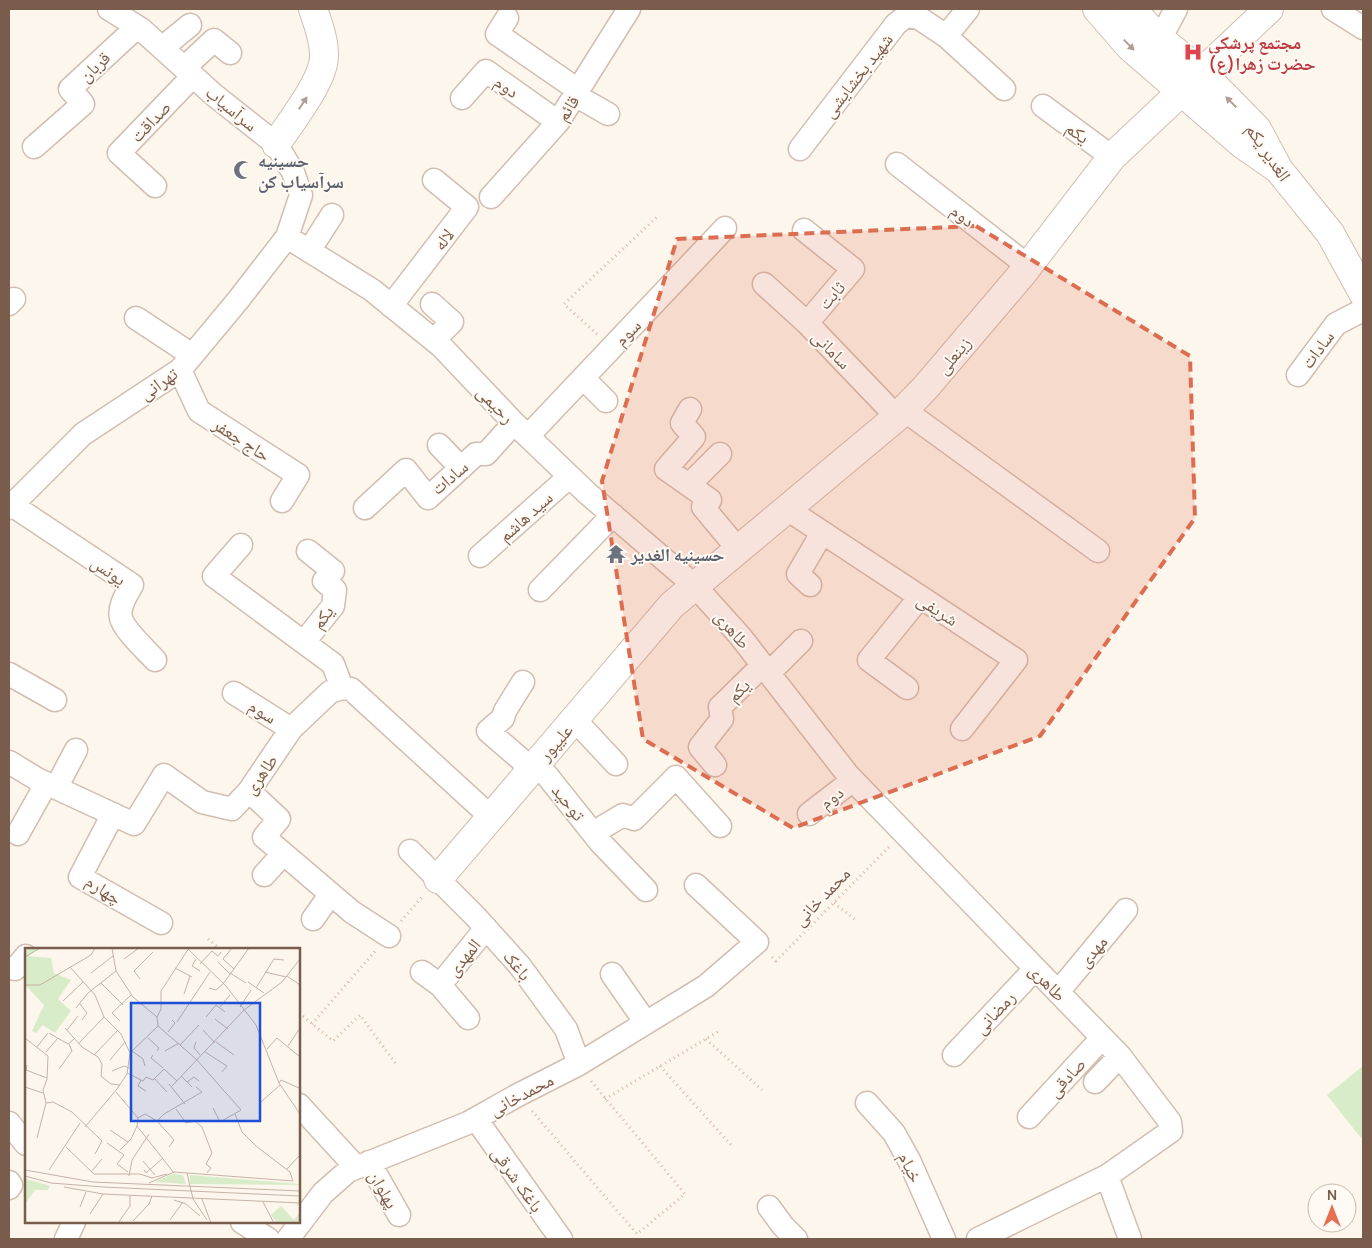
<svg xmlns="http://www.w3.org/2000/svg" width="1372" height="1248" font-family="Manrope,'Noto Naskh Arabic',sans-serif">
	<rect width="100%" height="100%" fill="#fdf6ec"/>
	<path fill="#d8ecc9" d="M1363,1066V1137L1361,1138L1327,1095Z"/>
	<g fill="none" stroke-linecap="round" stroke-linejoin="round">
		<g stroke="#d1beb0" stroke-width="25">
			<path id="minor" d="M1333,9L1363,28
				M507,18L497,34L578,90
				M946,36L968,9
				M1160,39L1176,9
				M162,48L190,25
				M184,68L214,40L230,53
				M575,95L608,114
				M462,98L486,71L558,122
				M1043,106L1112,157
				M34,147L83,104L70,89L137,27
				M800,149L896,24L906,16L919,18L946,36L1004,89
				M897,164L1028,266
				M155,186L119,153L193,76
				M491,197L558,122L629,9
				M804,230L853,269L807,323
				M287,237L372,290L441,346L514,423L587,493L695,586L740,636L848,775L1120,1056L1170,1122L1171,1131L1107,1176L978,1239
				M309,251L332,215
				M764,284L807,323L897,417
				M9,304L14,299
				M432,304L452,322L434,340
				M391,306L467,207L434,180
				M136,318L192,355
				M180,370L199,411L298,475L282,501
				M1298,375L1336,324L1363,310
				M583,378L606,401
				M690,409L682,423L694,437L666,469L710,500L703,507L738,549
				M904,410L1098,551
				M528,436L725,228
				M439,445L461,468
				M689,485L720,454
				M12,505L132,585C127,594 118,606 121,618C124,630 146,650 155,660
				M9,508L83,434L180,370L239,299L287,237L301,195L293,172L276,144L214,95L141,29L109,9
				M365,508L406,470L428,498L476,454H486L514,423
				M787,509L1016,660L962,729
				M241,545L214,576L333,664L342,688
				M480,556L569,477
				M810,585L798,574L822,533
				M540,590L613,515
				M304,642L333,606L335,590L324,581L333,571L308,551
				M769,673L801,641
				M9,674L55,700
				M523,682L505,711L503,718L488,731L532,769
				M907,688L869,660L920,597
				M234,693L291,729
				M574,719L616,764
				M9,762L37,779L134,824L164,775L202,802L232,809L249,791L291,729L330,692L342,688L351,689L491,817
				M537,763L600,842L646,890
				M715,765L700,747L722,719L720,707L763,665
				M56,788L76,750
				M249,791L279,819L264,837L352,912L389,936
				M113,814L80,877L161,923
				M809,814L853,780
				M593,833L623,815L634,819L676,777L720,826
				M18,834L46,784
				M410,851L475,916L520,966L566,1029L579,1064
				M264,875L283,854
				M313,919L330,895
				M15,969L26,956
				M422,972L440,985L468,1018
				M612,974L646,1023
				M440,985L486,928
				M1058,992L1126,910
				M954,1055L1035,969
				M1095,1082L1120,1056
				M867,1103L894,1133L909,1160L944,1239
				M299,1105L356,1167
				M1029,1117L1102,1038
				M476,1119L561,1239
				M9,1123L26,1144
				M369,1162L399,1215
				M1107,1176L1130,1239
				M9,1182L11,1185L9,1188
				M769,1207L783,1226L796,1239
				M242,1222L268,1239
				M66,1239L74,1222
				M288,1239L323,1193L348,1171L468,1123L518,1095L579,1064L706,986L757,942L696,885"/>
		</g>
		<g stroke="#d1beb0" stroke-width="30">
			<path id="tertiary" d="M1097,9L1130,47L1242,144L1275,167
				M1131,9L1160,39L1201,72L1257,129L1279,170L1330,233L1363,293
				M276,144C290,123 325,79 324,55C324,39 318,24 313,9
				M438,879L672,605L897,417L926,387L1022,274L1112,157L1269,9"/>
		</g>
		<path stroke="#d9b8a5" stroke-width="3" stroke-dasharray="1 4" stroke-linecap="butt" d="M597,334L564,304L657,217
			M834,903L857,921
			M401,921L423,896
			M208,939L220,949
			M772,957L776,961L890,846
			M299,1013L333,1041L360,1015L396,1064
			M312,1024L376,950
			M706,1039L762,1090
			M660,1066L731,1145
			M605,1099L721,1030
			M532,1111L637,1234L685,1194L591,1081"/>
		<use href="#minor" stroke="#fff" stroke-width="22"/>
		<use href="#tertiary" stroke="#fff" stroke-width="28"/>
	</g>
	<defs><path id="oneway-solid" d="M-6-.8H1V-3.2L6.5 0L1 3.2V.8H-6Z" transform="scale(1.25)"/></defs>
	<g fill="#af9d94">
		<use href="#oneway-solid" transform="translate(1129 45) rotate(46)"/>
		<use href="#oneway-solid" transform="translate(1231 102) rotate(-135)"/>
		<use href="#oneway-solid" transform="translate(303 103) rotate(-57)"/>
	</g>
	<path fill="#dc6d51" fill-opacity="0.2" stroke="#dc6d51" stroke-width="4" stroke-dasharray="10 6" stroke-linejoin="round" d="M976,226L1190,356L1195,518L1040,736L793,828L643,739L602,481L677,239Z"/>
	<defs>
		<g id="hospital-bare" transform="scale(1.5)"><path d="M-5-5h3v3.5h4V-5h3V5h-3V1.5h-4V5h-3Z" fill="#e0444e" stroke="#fffaf3" stroke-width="2.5" paint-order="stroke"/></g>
		<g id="mosque-bare" transform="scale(1.5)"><path d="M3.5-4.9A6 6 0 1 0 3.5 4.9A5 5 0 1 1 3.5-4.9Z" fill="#6b7280" stroke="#fffaf3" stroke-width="2.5" paint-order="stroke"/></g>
		<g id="temple-bare" transform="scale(1.5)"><path d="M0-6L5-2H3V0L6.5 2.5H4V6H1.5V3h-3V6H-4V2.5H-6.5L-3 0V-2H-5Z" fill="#6b7280" stroke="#fffaf3" stroke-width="2.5" paint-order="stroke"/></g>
	</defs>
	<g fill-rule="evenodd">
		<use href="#hospital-bare" x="1193" y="52"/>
		<use href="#mosque-bare" x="243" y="170"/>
		<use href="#temple-bare" x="616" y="554"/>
	</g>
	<g text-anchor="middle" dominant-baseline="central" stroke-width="4" stroke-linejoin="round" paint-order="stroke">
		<g font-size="18" font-weight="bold" fill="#be3a42" stroke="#fffaf3" text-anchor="start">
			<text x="1208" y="42">مجتمع پرشکی<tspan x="1208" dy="21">حضرت زهرا(ع)</tspan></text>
		</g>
		<g font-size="18" fill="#7a5c4d" stroke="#fffaf3">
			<text transform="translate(94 66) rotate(-43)">قربان</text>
			<text transform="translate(857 75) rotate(-52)">شهید بخشایشی</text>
			<text transform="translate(507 86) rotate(35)">دوم</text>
			<text transform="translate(232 108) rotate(39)">سرآسیاب</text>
			<text transform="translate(567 108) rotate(-57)">قائم</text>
			<text transform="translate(150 121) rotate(-46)">صداقت</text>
			<text transform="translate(1078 132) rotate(36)">یکم</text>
			<text transform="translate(1269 152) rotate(56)">الغدیر یکم</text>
			<text transform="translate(963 215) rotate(38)">دوم</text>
			<text transform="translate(443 239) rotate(-52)">لاله</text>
			<text transform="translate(831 295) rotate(-49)">ثابت</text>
			<text transform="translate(627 332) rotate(-46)">سوم</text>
			<text transform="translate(832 349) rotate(46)">سامانی</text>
			<text transform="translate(1317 349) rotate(-53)">سادات</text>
			<text transform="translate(953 355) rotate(-50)">زینعلی</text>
			<text transform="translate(158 383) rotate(-35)">تهرانی</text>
			<text transform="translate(496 404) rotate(46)">رحیمی</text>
			<text transform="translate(242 439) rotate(33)">حاج جعفر</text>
			<text transform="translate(449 477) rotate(-40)">سادات</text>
			<text transform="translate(525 516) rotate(-42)">سید هاشم</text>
			<text transform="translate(109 570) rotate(35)">یونس</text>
			<text transform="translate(938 609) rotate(33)">شریفی</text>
			<text transform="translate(322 617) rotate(-55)">یکم</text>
			<text transform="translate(733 629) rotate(50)">طاهری</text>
			<text transform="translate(738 690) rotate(-45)">یکم</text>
			<text transform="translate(263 711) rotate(32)">سوم</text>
			<text transform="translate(555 742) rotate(-50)">علیپور</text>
			<text transform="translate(260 774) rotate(-54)">طاهری</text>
			<text transform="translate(831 797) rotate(-38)">دوم</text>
			<text transform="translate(569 802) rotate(51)">توحید</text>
			<text transform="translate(104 889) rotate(33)">چهارم</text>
			<text transform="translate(821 896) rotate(-46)">محمد خانی</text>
			<text transform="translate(1092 951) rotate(-50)">مهدی</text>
			<text transform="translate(463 957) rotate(-51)">المهدی</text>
			<text transform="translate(518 965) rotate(51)">باغک</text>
			<text transform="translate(1048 982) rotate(46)">طاهری</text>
			<text transform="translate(994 1012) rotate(-47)">رمضانی</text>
			<text transform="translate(1066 1077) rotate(-47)">صادقی</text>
			<text transform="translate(521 1094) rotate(-28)">محمدخانی</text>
			<text transform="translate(911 1167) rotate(64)">خیام</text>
			<text transform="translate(518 1179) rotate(55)">باغک شرقی</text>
			<text transform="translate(384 1189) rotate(60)">پهلوان</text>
		</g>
		<g font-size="18" font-weight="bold" fill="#5b616d" stroke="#fffaf3" text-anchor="start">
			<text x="258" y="160">حسینیه<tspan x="258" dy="21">سرآسیاب کن</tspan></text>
			<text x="631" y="554">حسینیه الغدیر</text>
		</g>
	</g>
	<g transform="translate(25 948)">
		<rect width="275" height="275" fill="#fdf6ec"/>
		<path d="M256,258L269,272L275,264V275H252L246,267Z" fill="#d8ecc9"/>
		<path d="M147,226L158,227L161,236L130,234ZM0,231L16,235L25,238L23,242H10L0,256Z" fill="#d8ecc9"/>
		<path d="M0,0H16L3,8L26,10L29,25L46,32L33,51L46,63L30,85L18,77L11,85L7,83L19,57L0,37ZM165,227L275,236V237L165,236Z" fill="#d8ecc9"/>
		<path fill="none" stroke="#c5b3a7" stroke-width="1" d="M87,0L91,23L108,49L132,69L133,78M162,0L201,38L231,77L254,135L275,166M207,0L198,11L209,21M0,9L15,0M99,11L114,0M171,11L167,18L175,23M193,14L205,26M175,16L187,3L193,8L196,4M45,19L70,47L79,69L96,86L105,105M150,20L167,29M240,24L261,29M66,25L88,8M205,25L221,35M262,28L275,37M115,31L109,23L128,4M223,34L239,45M76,35L98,57M0,37H15L66,7L70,0M184,40L191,42L198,36L224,0M231,40L249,11L259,12M159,46L165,28M38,53L58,34M55,56L62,65L57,72M195,59L205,47M215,59L226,42M51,60L63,45L91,23M132,69L136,61V43L164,0M181,69L191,57L200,64M190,71L203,81M95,73L87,65L106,47M152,74L185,24M133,78L171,111L216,162L195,174L188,160M40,80L57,99L73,109L77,116L76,128L86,136L95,137M42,82L53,68M178,82L190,95M143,84L150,75L147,72M24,85L43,96L49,91M0,90L23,108L22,131L18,142L21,155M123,90L134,100L132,103M171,94L169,100L175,107M191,94L209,107M54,95L79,69M155,97L174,77M263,98L275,80M12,99L23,85M242,101L252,90L275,109M107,103L118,111L120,118M140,103L154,95M21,104L33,90M180,104L202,118L197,124M105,105L133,78M69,107L93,82M128,107L126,110L138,120M85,112L100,94M2,117L1,122L22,130M34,121L47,103L44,96M87,123L99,118L104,120M102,125L118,133L121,129L128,132L139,121L152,133M156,128L167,139M129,130L142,144M116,132L113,138L121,143M162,134L169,129L174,133M254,135L256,132L274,140M144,136L160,156M147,138L219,62L257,34L275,11M0,139L18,145M91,144L113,170L112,178L149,225M236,154L255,137M21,155L28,154L47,164L77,193L70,206M151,161L161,175L170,173L177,179L187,205L181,216L186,220L182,225M210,166L217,184L231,198L265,224L268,233M113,170L120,166L132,173L149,192L144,199M132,173L139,166L177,144L171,139M60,179L92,141L102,126L105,105M85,182L103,194M12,190L21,155M82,195L99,207L92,216L103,224M41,199L69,226H115L127,230L142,226M95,202L106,191L112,178M118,213L130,227M262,221L274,208M0,222L68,234L275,243M24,222L55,175M119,222L121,225L138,210M66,224L77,211M162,225L168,251L182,272M0,228L26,235L78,239L275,248M104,228L107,212L124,186M124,235L149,224L268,233M39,239L78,246L275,255M177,251L186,275M149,252L161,256L175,268M238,254L249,275M55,259L61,244M65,266L78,246M145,272L158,254M108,273L124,256L127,248M93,275L105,258V247"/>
		<path fill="#1d4ed8" fill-opacity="0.15" stroke="#1d4ed8" stroke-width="2.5" d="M106,55H235V173H106Z"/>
		<rect width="275" height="275" fill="none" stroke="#7a5c4d" stroke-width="2.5"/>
	</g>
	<rect width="1372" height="1248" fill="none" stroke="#7a5c4d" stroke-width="20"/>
	<g transform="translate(1332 1208)"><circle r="24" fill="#fffaf3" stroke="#cabbb1"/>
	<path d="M0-4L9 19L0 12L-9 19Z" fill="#e76f51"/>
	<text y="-8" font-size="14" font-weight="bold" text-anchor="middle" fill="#7a5c4d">N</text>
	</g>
</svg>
